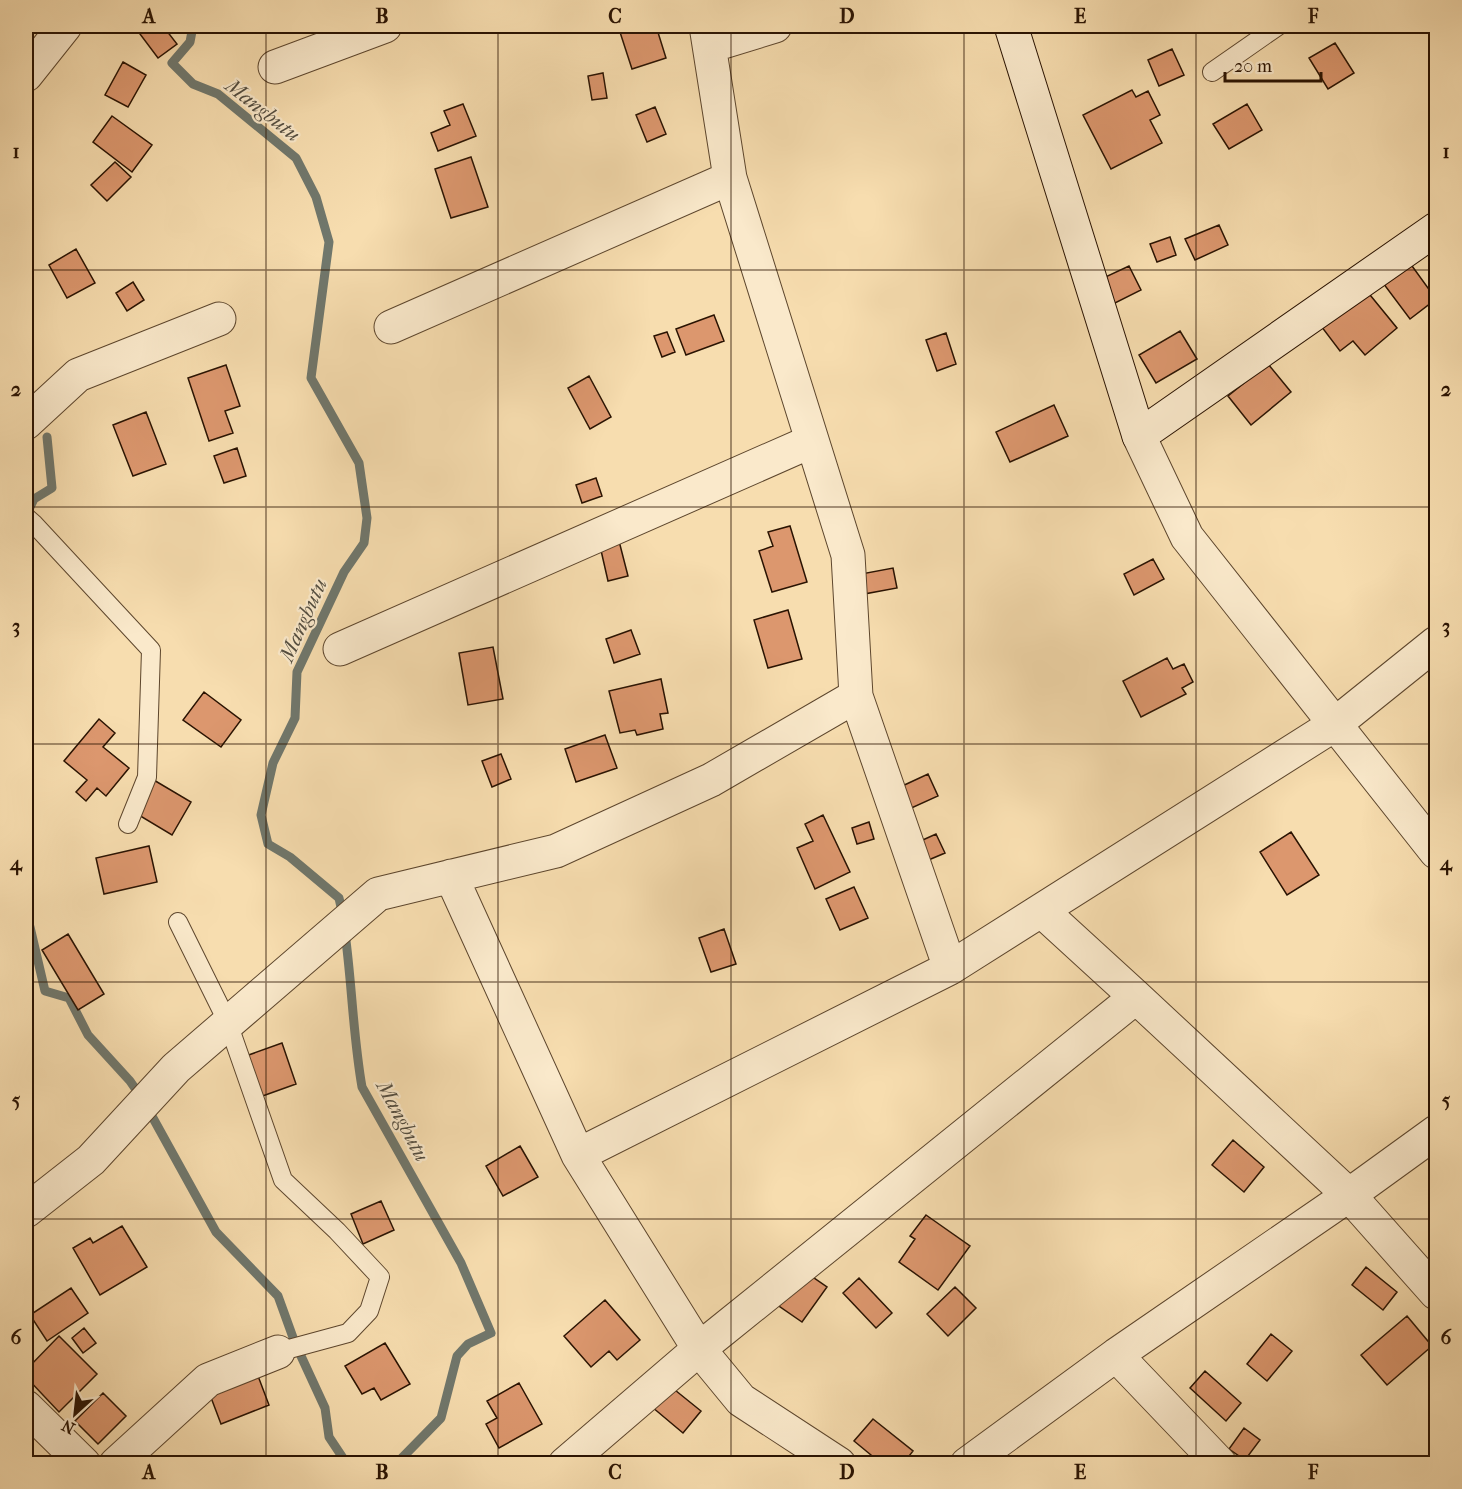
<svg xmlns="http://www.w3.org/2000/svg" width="1462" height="1489" font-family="'IM FELL French Canon',serif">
	<rect width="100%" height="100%" fill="#f7ddaf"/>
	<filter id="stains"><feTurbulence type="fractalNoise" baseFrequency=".00333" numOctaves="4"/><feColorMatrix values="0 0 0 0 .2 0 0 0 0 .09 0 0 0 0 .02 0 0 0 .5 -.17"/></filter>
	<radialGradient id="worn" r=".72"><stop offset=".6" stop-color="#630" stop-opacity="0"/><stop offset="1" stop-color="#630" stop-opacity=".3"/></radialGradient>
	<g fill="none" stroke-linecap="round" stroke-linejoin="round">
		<path stroke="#70776c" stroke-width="9" d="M193,26L190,42L172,63L193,84L218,94L296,158L316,197L329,242L311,378L359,463L367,518L364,543L344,572L297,672L295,718L273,763L261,815L268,844L290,857L339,898L343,916
			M26,515L34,499L52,488L47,437
			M26,916L30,927L45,991L69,998L88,1035L130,1081L141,1097
			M345,933C352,984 353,1036 362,1087L461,1263L491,1333L468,1344L457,1356L441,1418L396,1464
			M148,1109L216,1232L278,1296L295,1343L325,1408L329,1437L347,1464"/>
	</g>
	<path fill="#dc976e" stroke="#2a1302" stroke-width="1.5" d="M134,26H163L177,44L158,58Z
		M618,26H656L666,58L632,69Z
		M1335,43L1354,73L1328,89L1309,58Z
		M1172,49L1184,75L1159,86L1148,60Z
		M123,62L146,75L128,107L105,95Z
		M603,73L607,98L592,100L588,76Z
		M1132,90L1136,97L1148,91L1160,115L1150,120L1162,143L1111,169L1083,115Z
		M463,104L476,136L438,151L431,133L450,125L444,111Z
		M1247,104L1262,130L1229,149L1213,124Z
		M655,107L666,134L647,142L636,115Z
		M112,116L152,145L132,172L93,142Z
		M471,157L488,207L451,218L435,169Z
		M115,162L131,177L107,201L91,185Z
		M1219,225L1228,245L1195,260L1185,239Z
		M1170,237L1176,255L1157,262L1150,244Z
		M76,249L95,283L67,298L49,265Z
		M1407,259L1436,299L1410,319L1380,279Z
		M1129,266L1141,290L1113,304L1101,279Z
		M133,282L144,300L127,311L116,293Z
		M1366,290L1397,328L1365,355L1353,341L1340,351L1321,326Z
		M714,315L724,341L686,355L676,329Z
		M1180,331L1197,359L1156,383L1139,355Z
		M667,332L675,352L662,357L654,336Z
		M946,333L956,364L937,371L926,340Z
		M1268,364L1291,392L1251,425L1228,396Z
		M226,365L240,406L225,411L233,433L209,441L188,378Z
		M589,376L611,417L590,429L568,388Z
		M1054,405L1068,436L1010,462L996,432Z
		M146,412L166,464L133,476L113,425Z
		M237,448L246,476L224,483L214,456Z
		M596,478L602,496L582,503L576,485Z
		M790,526L807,582L772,592L759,551L773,546L768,532Z
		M619,541L628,576L608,581L600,546Z
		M1153,559L1164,579L1134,595L1124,574Z
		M893,568L897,588L864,594L861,574Z
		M788,610L802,659L768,668L754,620Z
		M631,630L640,654L614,663L606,639Z
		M493,647L503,699L468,705L459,653Z
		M1167,658L1173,669L1184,664L1193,682L1182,688L1186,694L1141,717L1123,681Z
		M661,679L668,713L660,714L663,729L637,735L635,730L620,733L609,691Z
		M204,692L241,720L221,747L183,720Z
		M99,719L115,733L103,747L129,768L106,796L97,788L86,801L76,792L87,780L64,761Z
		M605,735L617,768L576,782L565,749Z
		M501,754L511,779L492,787L482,761Z
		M928,774L938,796L907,810L898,788Z
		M147,776L191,802L172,835L127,808Z
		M823,815L850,872L815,889L797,848L813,841L805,824Z
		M869,822L874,839L857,844L852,828Z
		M1291,832L1319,875L1287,895L1260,852Z
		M936,834L945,853L912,867L905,848Z
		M149,846L157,882L104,894L96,858Z
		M854,887L868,918L840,930L826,899Z
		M724,929L736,964L711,972L699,938Z
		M68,934L104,994L78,1010L42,950Z
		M282,1043L296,1084L257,1098L243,1057Z
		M1233,1140L1264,1167L1244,1192L1212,1165Z
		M520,1146L538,1177L503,1196L486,1166Z
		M381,1201L394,1230L363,1244L351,1214Z
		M926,1215L970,1246L938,1290L899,1262L915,1239L910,1236Z
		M122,1226L147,1267L100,1295L73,1248L90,1238L93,1243Z
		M1366,1267L1397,1292L1383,1310L1352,1285Z
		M801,1269L827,1287L802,1322L776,1304Z
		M859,1278L892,1313L876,1328L843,1293Z
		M955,1287L976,1308L948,1336L927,1314Z
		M71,1288L88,1313L47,1341L30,1315Z
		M605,1300L640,1340L617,1360L609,1351L591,1367L564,1336Z
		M1407,1316L1432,1346L1387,1385L1361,1355Z
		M84,1328L96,1343L83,1353L72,1338Z
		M1271,1334L1292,1351L1267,1381L1247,1364Z
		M59,1336L97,1374L59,1412L26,1377V1370Z
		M385,1343L410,1384L381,1400L374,1388L362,1394L345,1366Z
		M255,1368L269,1405L221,1424L207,1387Z
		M1205,1371L1241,1403L1226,1421L1190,1388Z
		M519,1383L542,1424L499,1448L486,1424L497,1418L487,1401Z
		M670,1386L701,1411L683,1433L652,1407Z
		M103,1393L126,1416L98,1444L75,1421Z
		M873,1419L913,1451L903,1464H882L854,1441Z
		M1244,1428L1260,1440L1245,1460L1229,1449Z"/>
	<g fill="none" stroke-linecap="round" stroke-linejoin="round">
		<g stroke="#5d462d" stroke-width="20">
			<path id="lane" d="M1212,72L1278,26
				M26,517L34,524L151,650L147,777L128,824
				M178,922L228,1023L283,1180L337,1231L380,1277L369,1311L348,1333L278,1352"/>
		</g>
		<g stroke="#5d462d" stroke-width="35">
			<path id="street" d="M706,26L730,178L848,555L856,696L950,968
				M710,46L775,26
				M275,67L385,26
				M26,75L65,26
				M391,327L730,178
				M26,423L78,375L219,319
				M1139,436L1187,537L1436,852
				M340,649L812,441
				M451,876L578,1155L699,1349L741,1400L839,1464
				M1042,911L1136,997L1349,1195L1436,1293
				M578,1155L950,968L1334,725L1436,643
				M26,1211L91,1160L176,1068L378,894L556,851L711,780L856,696
				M1116,1355L1220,1464
				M26,1407L84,1464
				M116,1464L208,1380L278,1352
				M565,1464L699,1349L1136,997
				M967,1464L1116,1355L1349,1195L1436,1132"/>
		</g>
		<g stroke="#2a1302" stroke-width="35">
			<path id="secondary" d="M1011,26L1139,436L1436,229"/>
		</g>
		<use href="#lane" stroke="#fae9cb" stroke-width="18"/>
		<use href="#street" stroke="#fae9cb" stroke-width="33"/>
		<use href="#secondary" stroke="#fae9cb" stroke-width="33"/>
	</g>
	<path fill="none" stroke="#2a1302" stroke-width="1.5" stroke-opacity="0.55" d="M266,26V1464M498,26V1464M731,26V1464M964,26V1464M1196,26V1464M26,270H1436M26,507H1436M26,744H1436M26,982H1436M26,1219H1436"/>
	<g text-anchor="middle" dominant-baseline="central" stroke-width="4.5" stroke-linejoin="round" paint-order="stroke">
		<g font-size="21" font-style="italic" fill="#534d40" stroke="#fae9cb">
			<text transform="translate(263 110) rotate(38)">Mangbutu</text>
			<text transform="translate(303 620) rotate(-66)">Mangbutu</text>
			<text transform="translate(403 1121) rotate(62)">Mangbutu</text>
		</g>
	</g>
	<rect width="1462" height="1489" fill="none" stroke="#f7ddaf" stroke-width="66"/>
	<g transform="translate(75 1414) rotate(207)" stroke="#fae9cb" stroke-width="4.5" paint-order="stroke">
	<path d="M0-4.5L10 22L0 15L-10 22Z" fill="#2a1302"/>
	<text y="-9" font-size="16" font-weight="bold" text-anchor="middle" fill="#2a1302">N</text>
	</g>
	<path d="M1225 72v9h96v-9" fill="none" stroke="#2a1302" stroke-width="3"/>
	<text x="1234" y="72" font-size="18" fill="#2a1302" stroke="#fae9cb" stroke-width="4.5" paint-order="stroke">20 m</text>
	<rect x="33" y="33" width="1396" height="1423" fill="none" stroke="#2a1302" stroke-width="2"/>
	<g font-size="20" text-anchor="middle" font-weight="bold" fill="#2a1302">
		<text x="149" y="23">A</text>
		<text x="382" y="23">B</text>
		<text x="615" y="23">C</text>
		<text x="847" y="23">D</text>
		<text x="1080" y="23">E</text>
		<text x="1313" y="23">F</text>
		<text x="16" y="158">1</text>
		<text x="1446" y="158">1</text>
		<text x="16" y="396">2</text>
		<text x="1446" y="396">2</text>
		<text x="16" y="633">3</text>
		<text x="1446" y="633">3</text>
		<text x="16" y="870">4</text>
		<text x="1446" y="870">4</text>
		<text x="16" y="1107">5</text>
		<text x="1446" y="1107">5</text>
		<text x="16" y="1344">6</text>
		<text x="1446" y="1344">6</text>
		<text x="149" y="1479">A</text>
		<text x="382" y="1479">B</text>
		<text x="615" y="1479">C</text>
		<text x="847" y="1479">D</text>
		<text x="1080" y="1479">E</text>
		<text x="1313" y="1479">F</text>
	</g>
	<rect width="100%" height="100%" filter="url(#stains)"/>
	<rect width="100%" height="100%" fill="url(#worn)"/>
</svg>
